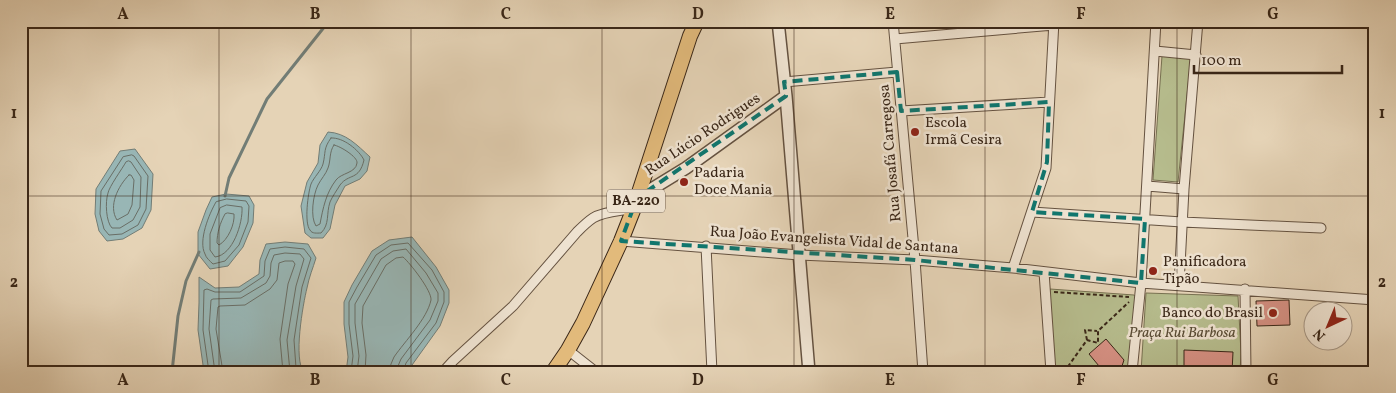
<svg xmlns="http://www.w3.org/2000/svg" width="1396" height="393" font-family="Vollkorn,serif">
	<rect width="100%" height="100%" fill="#e5d3b6"/>
	<filter id="stains"><feTurbulence type="fractalNoise" baseFrequency=".004" numOctaves="4"/><feColorMatrix values="0 0 0 0 .2 0 0 0 0 .09 0 0 0 0 .02 0 0 0 .5 -.17"/></filter>
	<radialGradient id="worn" r=".72"><stop offset=".6" stop-color="#630" stop-opacity="0"/><stop offset="1" stop-color="#630" stop-opacity=".3"/></radialGradient>
	<path fill="#b6bc8d" stroke="#787252" d="M1162,56L1191,57L1178,182L1153,180Z
		M1050,289L1134,295L1137,299L1128,372H1053Z
		M1146,293L1238,296L1241,353L1240,372H1141Z"/>
	<path fill="#98b6b5" stroke="#727d76" d="M328,132C346,133 357,145 370,157L367,171L360,179L345,186L335,205L330,229L323,238H311L305,233L301,206L307,182L318,163L320,145Z
		M135,149L153,174L151,210L142,228L123,239L107,241L99,231L95,214L96,189L120,151Z
		M226,194L249,196L254,205L253,223L243,247L228,266L210,269L198,254V232L206,210L212,197Z
		M412,237L436,267L449,290V303L440,326L407,372H346L348,357L344,324V302L352,285L372,251L389,240Z
		M285,242L308,244L316,258C313,268 309,277 307,288C303,304 293,360 304,372H204L198,330L199,303V277L215,288L239,287L259,274L260,260L266,244Z"/>
	<g fill="none" stroke-linecap="round" stroke-linejoin="round">
		<path stroke="#696e66" stroke-width="1" d="M331,138C343,137 359,150 364,160C359,181 349,173 340,185C337,190 332,197 330,202C326,214 330,224 321,233C317,233 312,234 310,230C304,223 308,193 311,184C314,177 321,171 323,164C326,152 323,149 331,138Z
			M334,145C340,146 358,157 357,163C356,173 341,173 336,180C326,193 323,208 320,224L316,226C310,217 313,195 318,185C321,179 326,174 328,168C331,160 329,152 334,145Z
			M132,155L134,156L148,176L146,209L138,225L122,234L109,235L104,229L100,214L101,191L123,157Z
			M129,161L131,162L141,177L140,207L133,220L120,228H112C106,222 105,202 108,193C109,187 122,169 126,162Z
			M129,175H131L134,180L132,205L128,214L117,220C108,206 118,186 129,175Z
			M227,199L246,201L249,206L248,222L239,245L225,261L213,264C210,261 206,258 205,254C198,241 209,214 216,202Z
			M227,205L242,207C243,223 233,255 215,257L210,250V234L220,208Z
			M228,213L234,214C235,224 228,240 219,245L217,243C217,233 220,223 225,214Z
			M209,372L203,330L204,290L207,289L215,292H240L264,276L265,261L270,249L285,247L304,249L311,258L302,287L294,340L296,368L297,372
			M215,372L209,329L211,300L213,299L241,298L266,283L270,276L271,263L274,255L285,253L300,254L304,259L296,286L287,340L290,372
			M223,372L216,329L218,307L220,306L245,305L270,289L277,280L279,263L285,261H293L295,264L288,284L280,339L283,372
			M351,372L353,356L349,324V302L357,287L376,255L391,245L408,243L432,270L444,292V302L436,323L406,363L403,372
			M357,372L359,356L355,323V304L381,259L393,251L406,249L426,273L438,293V301L430,320L401,359L398,366L397,372
			M365,372L366,355L362,323L363,306L386,265L396,258L403,257C410,263 432,291 431,300C427,319 405,341 394,357L391,364L389,372"/>
		<path stroke="#727d76" stroke-width="3" d="M225,196L229,178L267,99L329,21
			M172,372L178,316L186,281L199,252"/>
	</g>
	<path fill="#d69184" stroke="#3a2718" d="M1289,300L1290,325L1257,326L1256,301Z
		M1106,339L1124,360L1120,372H1104L1089,354Z
		M1184,350L1233,352L1232,372H1184Z"/>
	<g fill="none" stroke-linecap="round" stroke-linejoin="round">
		<g stroke="#655240" stroke-width="11">
			<path id="minor" d="M893,21L915,260L923,372
				M895,39L1054,25
				M1155,51L1196,55
				M784,82L897,72
				M901,111L1049,102
				M1147,186L1184,189
				M1032,212L1182,222L1321,228
				M621,241L799,255L915,260L1013,268L1141,283L1375,300
				M706,246L712,372
				M1013,268L1046,168L1054,21
				M1044,272L1051,372
				M1179,285L1184,189L1198,21
				M1245,289L1246,372
				M568,350L596,372
				M443,372L453,361L513,306L577,232C582,227 587,222 593,218C604,211 621,211 634,208
				M1132,372L1141,283L1156,21"/>
		</g>
		<g stroke="#655240" stroke-width="14">
			<path id="tertiary" d="M778,21L786,96L809,372
				M637,198L686,168L786,96"/>
		</g>
		<g stroke="#3a2718" stroke-width="16">
			<path id="primary" d="M553,372L568,350L583,323L621,241L634,208L690,36L697,21"/>
		</g>
		<path stroke="#3a2718" stroke-width="2" stroke-dasharray="4 2.5" stroke-linecap="butt" d="M1054,292L1129,297
			M1087,340L1085,330L1097,331
			M1064,372L1087,340L1098,343V331L1129,302"/>
		<use href="#minor" stroke="#eee2d0" stroke-width="9"/>
		<use href="#tertiary" stroke="#eee2d0" stroke-width="11"/>
		<use href="#primary" stroke="#e2ba7b" stroke-width="14"/>
	</g>
	<path fill="none" stroke="#0f766e" stroke-width="4" stroke-dasharray="10 6" stroke-linejoin="round" d="M897,72L901,111L1049,102L1047,162L1032,212L1145,219L1141,283L915,260L621,241L637,198L786,96L784,82Z"/>
	<path fill="none" stroke="#3a2718" stroke-width="1" stroke-opacity="0.55" d="M219,21V372M411,21V372M602,21V372M794,21V372M985,21V372M1177,21V372M21,196H1375"/>
	<g fill="#8f2418" stroke="#eee2d0" stroke-width="2">
		<circle cx="915" cy="132" r="5"/>
		<circle cx="684" cy="182" r="5"/>
		<circle cx="1153" cy="271" r="5"/>
		<circle cx="1273" cy="313" r="5"/>
	</g>
	<g text-anchor="middle" dominant-baseline="central" stroke-width="5" stroke-linejoin="round" paint-order="stroke">
		<rect fill="#eee2d0" stroke="#705f4f" stroke-width="1" x="607" y="189.5" width="58" height="23" rx="4"/>
		<g font-size="14" font-weight="bold" fill="#3a2718">
			<text x="636" y="201">BA-220</text>
		</g>
		<g font-size="15" fill="#3a2718" stroke="#eee2d0" text-anchor="start">
			<text x="925" y="123">Escola<tspan x="925" dy="17">Irmã Cesira</tspan></text>
			<text x="694" y="173">Padaria<tspan x="694" dy="17">Doce Mania</tspan></text>
			<text x="1163" y="262">Panificadora<tspan x="1163" dy="17">Tipão</tspan></text>
			<text x="1263" y="313" text-anchor="end">Banco do Brasil</text>
		</g>
		<g font-size="15" fill="#3a2718" stroke="#eee2d0">
			<text transform="translate(703 135) rotate(-34)">Rua Lúcio Rodrigues</text>
			<text transform="translate(891 153) rotate(-95)">Rua Josafá Carregosa</text>
			<text transform="translate(834 241) rotate(4)">Rua João Evangelista Vidal de Santana</text>
		</g>
		<g font-size="15" font-style="italic" fill="#594c35" stroke="#eee2d0">
			<text x="1182" y="333">Praça Rui Barbosa</text>
		</g>
	</g>
	<rect width="1396" height="393" fill="none" stroke="#e5d3b6" stroke-width="55"/>
	<g transform="translate(1328 326) rotate(224)"><circle r="24" fill="#eee2d0" stroke="#a69786"/>
	<path d="M0-4L9 19L0 12L-9 19Z" fill="#8f2418"/>
	<text y="-8" font-size="14" font-weight="bold" text-anchor="middle" fill="#3a2718">N</text>
	</g>
	<path d="M1194 65v8h148v-8" fill="none" stroke="#3a2718" stroke-width="2.5"/>
	<text x="1201" y="65" font-size="15" fill="#3a2718" stroke="#eee2d0" stroke-width="4" paint-order="stroke">100 m</text>
	<rect x="28" y="28" width="1340" height="338" fill="none" stroke="#3a2718" stroke-width="2"/>
	<g font-size="16" text-anchor="middle" font-weight="bold" fill="#3a2718">
		<text x="123" y="19">A</text>
		<text x="315" y="19">B</text>
		<text x="506" y="19">C</text>
		<text x="698" y="19">D</text>
		<text x="890" y="19">E</text>
		<text x="1081" y="19">F</text>
		<text x="1273" y="19">G</text>
		<text x="14" y="118">1</text>
		<text x="1382" y="118">1</text>
		<text x="14" y="287">2</text>
		<text x="1382" y="287">2</text>
		<text x="123" y="385">A</text>
		<text x="315" y="385">B</text>
		<text x="506" y="385">C</text>
		<text x="698" y="385">D</text>
		<text x="890" y="385">E</text>
		<text x="1081" y="385">F</text>
		<text x="1273" y="385">G</text>
	</g>
	<rect width="100%" height="100%" filter="url(#stains)"/>
	<rect width="100%" height="100%" fill="url(#worn)"/>
</svg>
